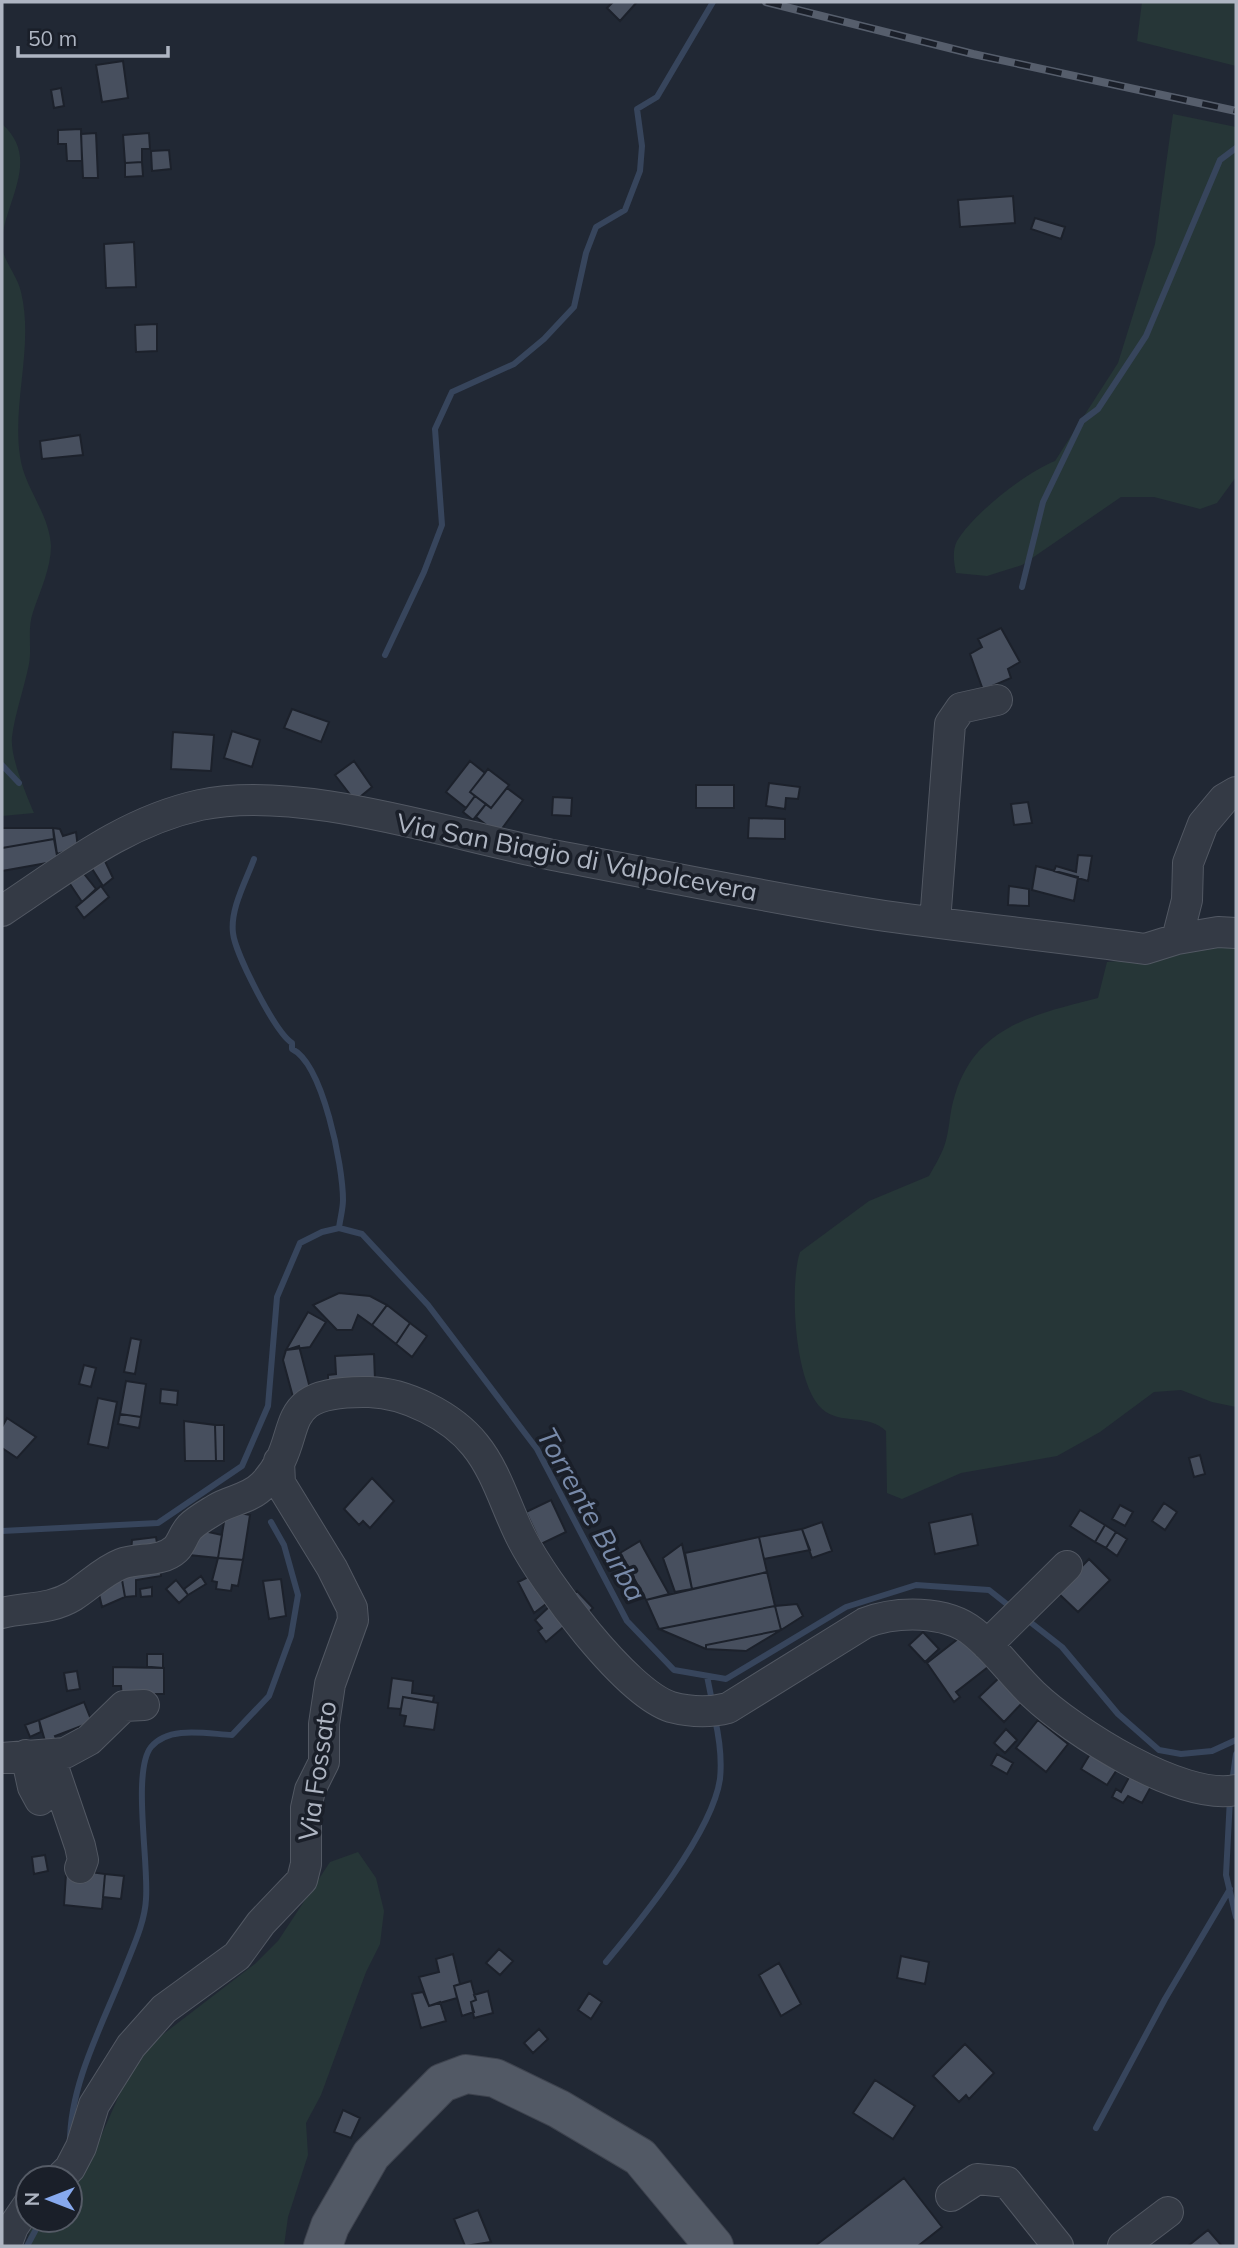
<svg xmlns="http://www.w3.org/2000/svg" width="1238" height="2248" font-family="Mulish,sans-serif">
	<rect width="100%" height="100%" fill="#212834"/>
	<path fill="#263637" d="M1142,2H1236V66L1137,41Z
		M1173,114L1236,127V477L1217,503L1200,509L1154,497H1121L1022,565L987,576L956,573C954,563 952,551 957,541C974,513 1025,473 1055,461L1118,363L1155,244Z
		M2,124C44,161 0,206 2,248C5,263 18,277 21,292C34,346 12,402 20,456C24,488 49,512 51,546C51,568 40,591 33,612C27,629 32,647 29,664C24,689 15,713 12,737C10,757 26,794 34,813L2,816Z
		M1236,937V1407L1212,1402L1181,1390L1154,1392L1100,1432L1057,1456L961,1473L902,1499L887,1493L886,1431C868,1414 845,1424 826,1412C794,1392 789,1285 800,1252L869,1201L929,1176C934,1167 940,1157 944,1147C950,1131 949,1112 955,1095C976,1025 1037,1014 1098,998L1107,962L1163,957Z
		M358,1852L376,1878L384,1911L380,1944L366,1972L321,2095L306,2123L308,2155L288,2217L284,2246H25L34,2220H70V2182L94,2152L132,2066L153,2042L256,1963L278,1941L330,1862Z"/>
	<g fill="none" stroke-linecap="round" stroke-linejoin="round">
		<path stroke="#37455c" stroke-width="6" d="M1022,587L1043,502L1082,421L1098,409L1146,336L1220,160L1236,148
			M385,655L424,572L442,525L435,429L452,392L514,364L544,339L574,307L586,253L596,227L625,210L640,171L642,146L637,109L657,97L713,2
			M2,765L19,783
			M254,859C246,881 230,909 233,933C235,953 275,1032 292,1043V1049C323,1064 343,1166 343,1200C343,1209 340,1219 339,1228
			M2,1531L158,1523L242,1466L268,1406L277,1297L300,1243L322,1232L339,1228L362,1234L428,1305L537,1449L627,1621L674,1670L726,1679L846,1607L916,1585L989,1590L1013,1609
			M1025,1618L1062,1647L1118,1714L1159,1750L1181,1754L1212,1751L1236,1740
			M707,1676L712,1701
			M1232,1783L1236,1754
			M1230,1798L1226,1875L1236,1917
			M606,1962C641,1920 712,1833 720,1779C722,1760 719,1737 715,1719
			M1096,2128L1165,1999L1230,1889
			M70,2142C70,2082 105,2020 126,1965C134,1945 145,1921 146,1899C149,1864 132,1771 151,1747C169,1725 208,1734 232,1735L269,1696L291,1636L298,1595L284,1545L271,1522
			M27,2246L41,2220"/>
	</g>
	<path fill="#474f5e" stroke="#1c212b" stroke-width="2" d="M637,2L620,21L607,8L613,2Z
		M123,61L128,98L102,102L96,65Z
		M61,88L64,106L54,108L51,90Z
		M81,129L82,161H67L66,144H58V130Z
		M96,133L98,178H83L81,134Z
		M149,133L150,149H142V162L125,163L123,135Z
		M169,150L171,169L152,171L151,151Z
		M142,162L143,176L125,177V163Z
		M1013,196L1015,223L960,227L958,200Z
		M1035,218L1065,227L1061,239L1031,229Z
		M134,242L136,287L106,288L104,244Z
		M157,324V351L136,352L135,325Z
		M80,435L83,455L42,459L40,441Z
		M1001,628L1020,662L1008,669L1011,678L983,690L970,654L982,647L978,639Z
		M292,709L329,722L321,742L284,728Z
		M232,731L260,740L252,767L224,758Z
		M173,732L214,735L211,771L171,769Z
		M354,761L372,787L355,801L335,775Z
		M470,761L485,773L470,792L475,796L466,808L446,792Z
		M488,769L509,785L491,808L470,792Z
		M769,783L800,787L798,799L786,798L785,809L766,806Z
		M696,785H734V808H696Z
		M507,788L523,800L498,834L476,817L486,804L491,808Z
		M475,796L486,804L473,820L463,812Z
		M553,797L572,798L571,816L552,815Z
		M1028,802L1032,823L1014,825L1011,804Z
		M749,818L785,819V839L748,838Z
		M2,828H53L54,839L2,848Z
		M53,828L60,829L63,836L76,832L78,848L57,854Z
		M54,839L58,861L2,871V848Z
		M1078,855L1092,856L1088,881L1054,871L1056,866L1076,872Z
		M104,859L113,878L103,886L91,867Z
		M1036,866L1078,877L1074,901L1032,890Z
		M81,870L96,889L82,902L68,881Z
		M101,886L109,897L84,918L76,907Z
		M1009,886L1029,889V906L1008,905Z
		M339,1293L370,1296L387,1305L372,1325L358,1315L352,1330H337L313,1305Z
		M387,1305L410,1323L396,1344L372,1325Z
		M308,1312L326,1322L310,1347L286,1350Z
		M410,1323L427,1336L412,1357L396,1344Z
		M131,1338L141,1340L135,1374L124,1372Z
		M299,1346L311,1392L293,1397L283,1360L286,1350Z
		M374,1354L375,1380L328,1381V1375L336,1374L335,1356Z
		M84,1365L96,1368L91,1387L79,1384Z
		M126,1381L146,1384L141,1417L120,1414Z
		M161,1389L178,1391L177,1405L160,1403Z
		M98,1398L117,1402L108,1448L88,1444Z
		M120,1414L141,1417L139,1428L118,1424Z
		M7,1418L36,1437L17,1458L2,1448V1427Z
		M184,1421L215,1425L216,1461H185Z
		M215,1425H224V1461H216Z
		M1200,1455L1205,1474L1194,1477L1189,1458Z
		M372,1478L394,1501L370,1528L363,1521L359,1525L344,1509Z
		M551,1500L566,1532L541,1544L526,1512Z
		M1164,1503L1177,1512L1165,1530L1152,1521Z
		M1120,1505L1133,1512L1125,1526L1112,1519Z
		M226,1510L250,1515L243,1560L218,1558Z
		M1080,1510L1105,1525L1095,1542L1070,1526Z
		M972,1514L978,1545L935,1554L929,1523Z
		M822,1522L832,1551L812,1558L802,1529Z
		M1105,1525L1116,1532L1106,1548L1095,1542Z
		M195,1529L222,1535L218,1558L189,1555Z
		M802,1529L810,1550L764,1559L759,1537Z
		M1116,1532L1127,1539L1117,1556L1106,1548Z
		M156,1537L158,1549L131,1552L132,1540Z
		M759,1537L767,1572L692,1589L685,1553Z
		M640,1541L644,1549L669,1594L646,1600L620,1553Z
		M682,1544L692,1589L675,1592L663,1558Z
		M218,1558L243,1560L238,1586L232,1585L231,1591L216,1589L217,1582L212,1581Z
		M1089,1559L1110,1580L1078,1612L1057,1592Z
		M160,1564L161,1576L136,1580V1596L125,1597L121,1574Z
		M767,1572L775,1606L659,1629L646,1600Z
		M121,1574L125,1597L102,1607L99,1594Z
		M532,1575L550,1601L534,1613L518,1582Z
		M201,1576L206,1584L188,1595L184,1589Z
		M281,1579L286,1616L269,1619L263,1581Z
		M176,1580L188,1595L179,1603L166,1589Z
		M152,1587V1596L141,1597L140,1589Z
		M577,1591L593,1608L584,1617L568,1599Z
		M797,1604L803,1616L781,1630L775,1606Z
		M551,1605L567,1624L546,1642L538,1631L542,1628L535,1620Z
		M775,1606L781,1630L706,1645V1649L659,1629Z
		M781,1630L746,1651L706,1649V1645Z
		M923,1632L939,1649L925,1662L909,1645Z
		M963,1635L988,1667L956,1692L960,1697L954,1702L927,1663Z
		M147,1654H163V1668L147,1667Z
		M113,1667L164,1668V1694H142L122,1699L121,1686H113Z
		M77,1671L80,1689L67,1691L64,1673Z
		M1000,1677L1024,1701L1004,1722L979,1697Z
		M392,1678L413,1681L412,1693L434,1696L433,1702L403,1697L401,1709L388,1708Z
		M403,1697L438,1703L434,1730L404,1726L406,1716L400,1715Z
		M84,1702L92,1722L55,1736L58,1743L47,1748L39,1720Z
		M39,1720L41,1732L30,1737L25,1725Z
		M1038,1720L1068,1744L1046,1772L1016,1748Z
		M1006,1729L1017,1740L1005,1753L994,1743Z
		M1093,1749L1120,1765L1107,1785L1081,1769Z
		M997,1754L1013,1763L1007,1774L991,1765Z
		M1133,1770L1154,1781L1142,1803L1128,1796L1123,1803L1112,1797L1116,1789L1121,1792Z
		M45,1855L48,1871L34,1874L32,1857Z
		M83,1871L105,1874L102,1909L64,1905L66,1874L82,1876Z
		M105,1874L124,1876L121,1899L103,1897Z
		M499,1949L513,1961L500,1975L486,1963Z
		M453,1954L460,1984L454,1986L457,1998L429,2006L419,1977L439,1972L436,1959Z
		M901,1956L929,1962L925,1984L897,1978Z
		M779,1963L801,2004L781,2016L759,1975Z
		M471,1981L476,2000L471,2002L474,2012L462,2016L454,1986Z
		M488,1991L493,2013L474,2018L471,2002L476,2000L474,1995Z
		M423,1992L429,2006L440,2002L446,2021L421,2028L412,1994Z
		M589,1993L602,2002L591,2019L578,2010Z
		M539,2029L548,2039L533,2053L524,2043Z
		M965,2044L994,2073L969,2099L966,2095L959,2102L933,2076Z
		M875,2080L915,2106L893,2139L853,2113Z
		M343,2110L360,2118L351,2138L334,2132Z
		M904,2178L942,2227L918,2246H815Z
		M478,2210L491,2242L465,2246L454,2219Z
		M1208,2230L1222,2246H1188Z"/>
	<g fill="none" stroke-linecap="round" stroke-linejoin="round">
		<g stroke="#525863" stroke-width="32">
			<path id="minor" d="M2,911C66,869 123,822 200,805C302,783 459,838 563,857C670,877 778,900 885,916C972,928 1059,937 1145,949L1177,939L1187,900L1188,863L1203,824L1224,799L1236,792
				M935,922L950,724L961,708L997,700
				M1177,939L1218,932L1236,933
				M2,1613C26,1607 50,1610 73,1596C89,1586 103,1571 121,1564C138,1557 161,1563 176,1549C182,1543 184,1533 190,1527C197,1520 208,1514 216,1509C230,1500 250,1499 263,1485C310,1437 266,1390 369,1392C406,1393 452,1416 475,1445C497,1472 506,1508 522,1539C544,1582 625,1692 671,1707C690,1712 709,1713 728,1708L865,1623C896,1611 946,1610 973,1632C996,1650 1012,1674 1033,1694C1073,1732 1181,1801 1236,1790
				M987,1645L1067,1566
				M26,1755L33,1787L40,1800
				M49,1755L80,1846L83,1860L80,1868
				M2,1758L65,1753L89,1740L124,1706L144,1705
				M60,2178L70,2168L81,2147L94,2105L131,2046L164,2009L237,1956L261,1923L302,1880L306,1864V1808L310,1790L324,1762V1724L330,1684L353,1620L352,1608L332,1568L280,1483L279,1461
				M951,2196L977,2179L1007,2182L1058,2246
				M6,2246L13,2227L28,2205
				M1123,2246L1168,2212"/>
		</g>
		<g stroke="#3e434e" stroke-width="40">
			<path id="major" d="M323,2246L330,2226L371,2155L442,2083L466,2074L495,2078L559,2109L640,2157L714,2246"/>
		</g>
		<use href="#minor" stroke="#343a45" stroke-width="30"/>
		<use href="#major" stroke="#525965" stroke-width="38"/>
		<g stroke="#565e6c" stroke-width="8">
			<path id="rail" d="M766,2L973,54L1236,111"/>
		</g>
		<use href="#rail" stroke="#1a1f29" stroke-width="5" stroke-dasharray="16" stroke-linecap="butt"/>
	</g>
	<g text-anchor="middle" dominant-baseline="central" stroke-width="7" stroke-linejoin="round" paint-order="stroke">
		<g font-size="26" fill="#aeb5c2" stroke="#1a1f29">
			<text transform="translate(577 857) rotate(11)">Via San Biagio di Valpolcevera</text>
			<text transform="translate(317 1771) rotate(-82)">Via Fossato</text>
		</g>
		<g font-size="28" font-style="italic" fill="#788aa9" stroke="#1a1f29">
			<text transform="translate(592 1514) rotate(61)">Torrente Burba</text>
		</g>
	</g>
	<rect width="1238" height="2248" fill="none" stroke="#aeb5c2" stroke-width="7"/>
	<g transform="translate(49 2199) rotate(270)"><circle r="33" fill="#1a1f29" stroke="#555b66" stroke-width="2"/>
	<path d="M0-5L12 26L0 18L-12 26Z" fill="#87a9ee"/>
	<text y="-10" font-size="19" font-weight="bold" text-anchor="middle" fill="#aeb5c2">N</text>
	</g>
	<path d="M18 46v10h150v-10" fill="none" stroke="#aeb5c2" stroke-width="3.5"/>
	<text x="28" y="46" font-size="21" fill="#aeb5c2" stroke="#1a1f29" stroke-width="5" paint-order="stroke">50 m</text>
</svg>
